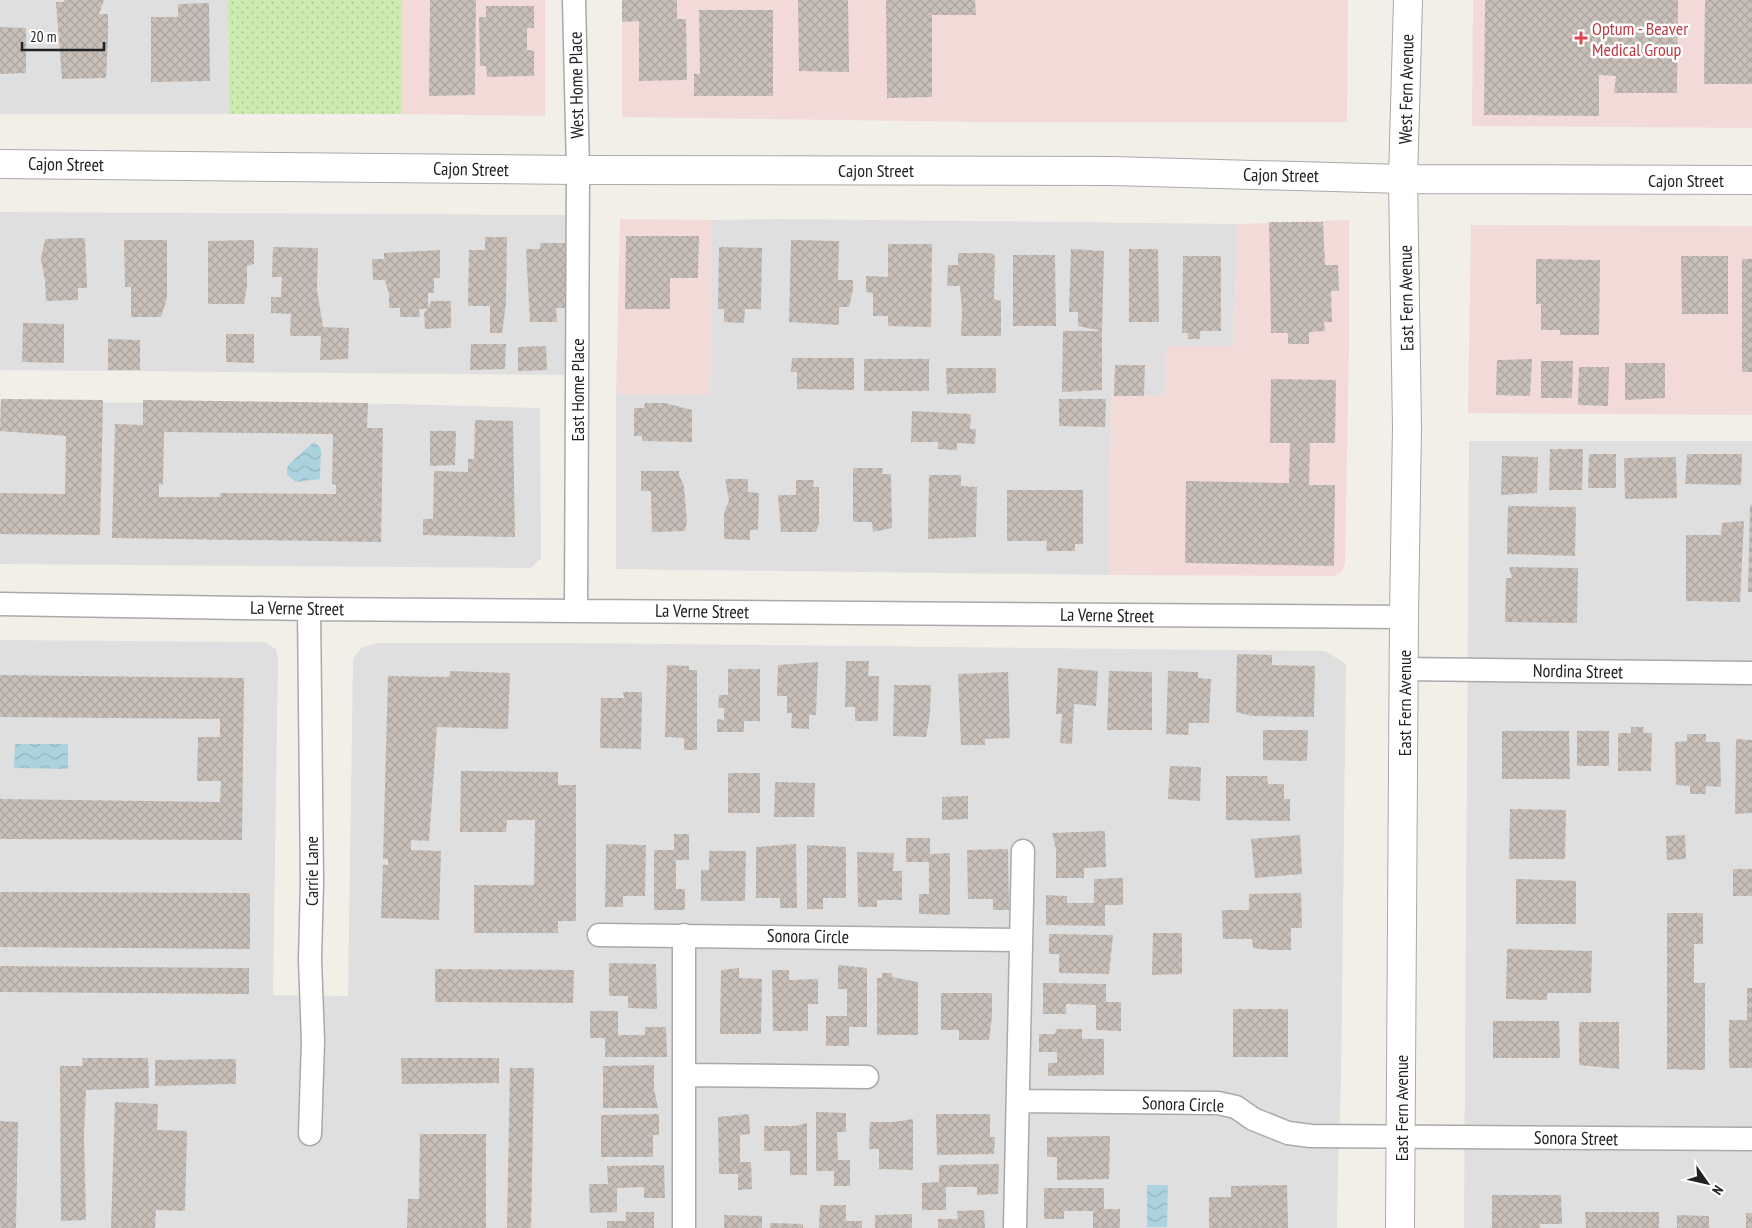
<svg xmlns="http://www.w3.org/2000/svg" width="1752" height="1228" font-family="'PT Sans Narrow',sans-serif">
	<defs>
		<pattern id="grass-dots" width="8" height="8" patternUnits="userSpaceOnUse" patternTransform="scale(1.25)"><rect width="8" height="8" fill="#cdebb0"/><path d="M2 2h.1M6 6h.1" fill="none" stroke="#b0c997" stroke-width="1.8" stroke-linecap="round"/></pattern>
		<pattern id="water-waves" width="16" height="10" patternUnits="userSpaceOnUse" patternTransform="scale(1.25)"><rect width="16" height="10" fill="#aad3df"/><path d="M0 5q4-4 8 0t8 0" fill="none" stroke="#92b5bf"/></pattern>
		<pattern id="building-cross-hatch" width="8" height="8" patternUnits="userSpaceOnUse" patternTransform="scale(1.25)"><rect width="8" height="8" fill="#c7bfb8"/><path d="M0 0l8 8M0 8l8-8" fill="none" stroke="#aba49e"/></pattern>
	</defs>
	<rect width="100%" height="100%" fill="#f2efe9"/>
	<path fill="#e0dfdf" d="M0,0H228L229,114H0Z
		M0,212L574,215L572,375L0,370Z
		M777,219L1238,224L1233,346H1167L1165,396L1111,394L1109,575L616,569V394L710,395L712,220Z
		M0,402L401,404L540,408L541,558L531,568L0,564Z
		M1469,441H1752V1228H1464Z
		M0,640L264,642L276,649L278,658L273,995L348,996L353,660L361,648L377,643H574L1325,651L1346,664L1341,1082L1338,1168L1337,1228H0Z"/>
	<path fill="#f2dad9" d="M402,0H545V116L401,114Z
		M622,0H1348L1347,122H982L622,117Z
		M1473,0H1752V128L1472,126Z
		M620,219L712,220L710,395L616,394Z
		M1349,220V347L1345,564L1342,571L1334,576L1109,575L1111,394L1164,396L1167,346H1233L1238,224Z
		M1471,225L1752,226V415L1468,413Z"/>
	<path fill="url(#grass-dots)" d="M228,0H402L401,114H229Z"/>
	<path fill="url(#water-waves)" d="M314,442L320,447L321,451L320,479L296,482L287,475V468L289,464Z
		M15,744H68V769L14,768Z
		M1147,1185H1168L1167,1227H1147Z"/>
	<path fill="url(#building-cross-hatch)" fill-rule="evenodd" d="M64,0H104L99,14H108V40L106,78L62,79L56,2H64Z
		M430,0H476L475,95L429,96Z
		M622,0H677V19H686L687,80L639,81V21L622,22Z
		M798,0H848L849,72L799,71Z
		M886,0H975L976,15H932V97L887,98Z
		M1485,0H1678L1677,93H1614L1616,76L1599,75V116L1484,115Z
		M1705,0H1752V84H1704Z
		M209,3L210,81L151,82V17H178V4Z
		M486,6H534V28H527V50L534,51V76L487,77L486,66H480L479,17H486Z
		M699,10H773V96H694V74H700Z
		M0,27L26,28V73L0,74Z
		M1269,222H1323L1325,265H1338L1339,291H1331L1332,322H1324L1325,331L1309,332V344H1288V333H1271Z
		M626,236H699L698,278H670V309H625Z
		M485,237H507L506,304L502,333H490V306H468L469,250H485Z
		M85,238L87,288H78V300L46,301L45,281L41,259L45,239Z
		M124,240H167V298L161,317H131V287H125Z
		M254,240V264L247,266V286L244,304H208V241Z
		M791,240L839,241L838,280H853V290L849,307H839V325L789,322Z
		M540,243H569V308H556L557,322H530L526,249H540Z
		M888,244H932L931,327L888,326V316H873V293L866,292V276L888,277Z
		M273,247L318,248L317,290L323,327L349,328L348,359L320,360L321,336H290L291,314L271,313V297H281L282,277H272Z
		M719,247L762,248L761,309H745L744,323L724,322V309H718Z
		M1071,249L1104,251L1102,331L1078,326V312H1069Z
		M1129,249H1158L1159,322H1129Z
		M440,250V278H434V293H428V309H419L420,317H400V308H389V294L385,280H373L372,259H384V253Z
		M958,253H992L995,256L994,299L1001,301V336H961L962,310L960,286H947L948,265H958Z
		M1013,255H1055L1056,326H1013Z
		M1183,256H1221V331H1200V339H1188V333H1182Z
		M1681,256H1728V314H1682Z
		M1536,259L1600,260L1599,335H1560V330H1541V304H1536Z
		M1742,259H1752V372H1742Z
		M431,301H451V328L425,329L424,312L428,309Z
		M23,323L64,324V363L22,362Z
		M1063,331H1102V390L1062,392Z
		M226,334H254V363L226,362Z
		M108,339L140,340V370H108Z
		M471,344H506L505,369L470,370Z
		M546,346L547,370L518,371V347Z
		M792,358H854V390L797,389V372H791Z
		M864,359H929V391H864Z
		M1532,359L1530,396L1496,395L1497,360Z
		M1541,361H1573L1572,398H1541Z
		M1625,363H1665V398L1625,400Z
		M1115,365H1145L1144,396H1114Z
		M1579,367H1609L1608,406L1578,405Z
		M946,368H996V393L947,394Z
		M1271,379L1336,380L1335,443H1310L1309,485H1335L1334,566L1185,563L1186,481L1289,483L1290,443H1270Z
		M1,399L103,400L100,535L0,534V493L65,494L66,436L0,431Z
		M1059,399H1106L1105,427L1059,426Z
		M143,400L368,403L367,428H383L381,542L112,538L115,424L143,425ZM164,432L333,434L332,484L336,485V494L220,493V497H159V484L163,485Z
		M645,403H665L692,410V442L642,441V436H634V408H644Z
		M912,411L971,414L970,429H976L975,444L957,443V450L938,449V442H911Z
		M475,420L513,421L515,537L423,535V519H433L434,471L468,472V459H474Z
		M430,431H456L455,465L430,466Z
		M1550,449H1583L1582,490H1549Z
		M1589,454H1616V488H1588Z
		M1687,454H1742L1741,485L1685,484Z
		M1502,456L1538,457L1537,493L1501,495Z
		M1676,457L1677,498L1625,499L1624,458Z
		M853,468H883L882,474H891L892,528L873,532L872,522H853Z
		M641,471H679V475L684,486L687,522L685,531L652,532L651,491H641Z
		M929,475H961V486L977,487L976,537L928,539Z
		M725,479H748V492L759,493L758,530H750V540L724,539V513L729,500Z
		M796,480H814L813,487H819V524L816,532H781L778,495H796Z
		M1007,490H1083V544H1075V551H1046L1047,541H1007Z
		M1750,505H1752V592H1748Z
		M1508,506L1576,507L1575,556L1507,554Z
		M1744,521L1740,602L1686,601V535H1721L1722,523Z
		M1509,567L1578,568L1577,623L1505,622L1506,578H1512Z
		M1237,654L1272,655V665L1315,666L1314,717L1252,716L1236,712Z
		M846,661H869L868,676H879L878,721H855V707H845Z
		M818,662L816,715H809V729L791,728L792,713H787V696H777L778,665Z
		M667,665L689,666V670H697V750H684V738L665,737Z
		M1058,668L1098,671L1096,706L1074,704L1072,744L1060,743L1062,714H1056Z
		M728,669H760V721H744V732H717V719L724,720V708H718L719,695H728Z
		M450,671L510,673L508,729L437,727L429,841L411,840V850L441,851L439,920L381,918L383,865H388V859H383L388,676L449,677Z
		M1109,671L1152,672V730H1107Z
		M1168,671L1198,672V678L1211,679L1209,723H1189L1188,735L1166,734Z
		M1008,672L1010,738L985,739V745H961L958,674Z
		M0,675L244,678L242,840L0,839V799L220,802L221,781H197L198,737H220V719L0,717Z
		M894,685H931L930,715L926,737L893,736Z
		M623,692H642L641,749L600,748L601,698H624Z
		M1631,727H1644L1643,733H1652L1651,771H1618V733H1631Z
		M1263,730H1308L1307,761L1263,760Z
		M1502,731H1569L1570,779H1502Z
		M1577,731H1609V766H1577Z
		M1687,734H1706V742H1720L1721,787L1706,786V794H1690V786L1676,785L1675,742L1687,741Z
		M1736,739L1752,740V813L1735,814Z
		M1170,766L1201,767L1200,801L1168,799Z
		M461,771L558,772V785H576V921H558V933H474V885H534L535,820H507L506,832H460Z
		M728,773H760V813H728Z
		M1226,776H1267L1268,784H1284V799H1290V821L1226,820Z
		M775,782L815,783L814,817H774Z
		M968,796V819L942,820V797Z
		M1510,809L1566,810L1565,859H1509Z
		M1105,831L1106,867L1084,868V878H1056V849L1052,833Z
		M674,834H689V860H676V889H685V910H654V850H674Z
		M1300,835L1302,874L1255,878L1251,839Z
		M1685,835L1686,859L1667,860L1666,836Z
		M906,838H930V854L950,853V915L919,914V894H929V862H906Z
		M606,844L646,845L645,896H623V907H605Z
		M796,844L797,908H780V898H756V847Z
		M807,845L846,847V898H823V909H807Z
		M1008,849L1009,910H993V899H968L967,850Z
		M709,851H746L745,901H701V870H709Z
		M857,852L894,853L893,871H902V900H877V907H858Z
		M1733,869H1752V896H1733Z
		M1123,878V905H1105V926L1046,925V895L1067,896V903H1094V879Z
		M1516,879L1576,881V924H1516Z
		M0,892L250,893V949L0,947Z
		M1301,893L1302,928H1291V950H1270L1253,948L1252,939H1223L1222,910H1249V894Z
		M1667,913H1703V944H1694V983H1705V1070L1667,1069Z
		M1153,933H1182V974L1152,975Z
		M1049,934L1113,935L1109,974L1059,973V954H1049Z
		M1507,949L1592,951L1591,993H1547V1000L1506,999Z
		M609,963L656,964L657,1009L628,1008V996H609Z
		M838,965L867,968V1027H849V1046H826V1016H847V989H838Z
		M0,966L249,968V994L0,992Z
		M739,968V978L762,979L761,1034H720L721,970Z
		M435,969L574,970L573,1003L435,1002Z
		M772,970H789V980L818,979V1004H808V1031H773Z
		M882,973H892V977L918,982V1035H877V978H882Z
		M1043,983L1106,984V1002H1121V1031L1096,1030V1005L1066,1004V1014H1043Z
		M1747,988H1752V1068H1729V1020H1747Z
		M941,993H992V1016L989,1040H959V1030H941Z
		M1233,1009H1288V1057H1233Z
		M590,1011H618V1035H645V1027H666L667,1057H605V1038H590Z
		M1493,1021H1559L1560,1058H1493Z
		M1579,1022H1619V1069L1579,1065Z
		M1056,1029H1082V1039H1104V1075L1048,1076V1063H1057V1052H1039V1034H1055Z
		M82,1058H148L149,1088L86,1090L84,1137L86,1220L61,1221L60,1066H83Z
		M401,1058H499V1083L402,1084Z
		M236,1059V1084L155,1086V1060Z
		M654,1065V1089L658,1108H603V1066Z
		M510,1068H534L531,1228H507Z
		M115,1102L158,1104L157,1130L187,1131L185,1211L156,1210L155,1228H111Z
		M816,1112L846,1113V1132H837L838,1160H850V1186H834V1171H816Z
		M659,1114V1135H653V1157H601V1115Z
		M749,1114L750,1134L740,1135V1162H751L752,1189L738,1190V1174H719L718,1117Z
		M936,1114H990V1137H995L994,1154L937,1155Z
		M913,1119V1170L879,1169V1149H869L870,1122H894Z
		M0,1121L18,1122L16,1228H0Z
		M807,1123V1175H790V1151H764V1126H795Z
		M420,1134H486V1228H407L408,1199H419Z
		M1110,1136L1109,1179L1057,1180V1157H1047V1137Z
		M999,1164L998,1194L977,1195V1187H946V1210H922V1183L939,1182V1165Z
		M664,1165L665,1198H644V1187L617,1188V1212L590,1213L589,1184H608L607,1166Z
		M1287,1185L1288,1228H1209V1197H1231V1186Z
		M1044,1188H1104V1209H1120V1228H1093V1211H1064V1219H1044Z
		M1492,1195H1561L1562,1224H1540V1228H1492Z
		M820,1205H846V1221H862V1228H819Z
		M984,1210L985,1228H938V1219H958L957,1211Z
		M626,1212H654V1228H607V1221H626Z
		M1585,1212H1659V1228H1586Z
		M1746,1213H1752V1228H1746Z
		M912,1214V1228H875V1215Z
		M724,1215L762,1216V1228H724Z
		M1677,1215L1709,1216V1228H1677Z
		M770,1223L803,1224V1228H770Z"/>
	<g fill="none" stroke-linecap="round" stroke-linejoin="round">
		<g stroke="#a9a9a9" stroke-width="25">
			<path id="minor" d="M574,0L578,170L576,610
				M0,604L309,609L1404,617
				M309,609L312,882L310,960L313,1041L310,1134
				M1404,669L1752,673
				M599,935L1021,940
				M685,1075L867,1077
				M1018,1101L1218,1103L1236,1107L1253,1119L1288,1133L1311,1136L1752,1139
				M684,1228V935
				M1015,1228L1023,851"/>
		</g>
		<g stroke="#a9a9a9" stroke-width="30">
			<path id="tertiary" d="M0,164L578,170L1111,171L1403,179L1752,180
				M1400,1228L1404,617L1407,427L1403,179L1408,0"/>
		</g>
		<use href="#minor" stroke="#fff" stroke-width="22"/>
		<use href="#tertiary" stroke="#fff" stroke-width="28"/>
	</g>
	<path fill="#e0444e" stroke="#fff" stroke-width="2" d="M1578.5 30.5h5v5h5v5h-5v5h-5v-5h-5v-5h5z"/>
	<g text-anchor="middle" dominant-baseline="central" stroke-width="5" stroke-linejoin="round" paint-order="stroke">
		<g font-size="18" fill="#be3a42" stroke="#fff" text-anchor="start">
			<text x="1592" y="28">Optum - Beaver<tspan x="1592" dy="21">Medical Group</tspan></text>
		</g>
		<g font-size="18" fill="#222" stroke="#fff">
			<text transform="translate(576 85) rotate(-91)">West Home Place</text>
			<text transform="translate(1406 89) rotate(-89)">West Fern Avenue</text>
			<text transform="translate(66 164) rotate(1)">Cajon Street</text>
			<text transform="translate(471 169) rotate(1)">Cajon Street</text>
			<text x="876" y="170">Cajon Street</text>
			<text transform="translate(1281 175) rotate(1)">Cajon Street</text>
			<text x="1686" y="180">Cajon Street</text>
			<text transform="translate(1406 298) rotate(-91)">East Fern Avenue</text>
			<text transform="translate(577 390) rotate(-90)">East Home Place</text>
			<text transform="translate(297 608) rotate(1)">La Verne Street</text>
			<text transform="translate(702 611) rotate(1)">La Verne Street</text>
			<text transform="translate(1107 615) rotate(1)">La Verne Street</text>
			<text transform="translate(1578 671) rotate(1)">Nordina Street</text>
			<text transform="translate(1404 703) rotate(-90)">East Fern Avenue</text>
			<text transform="translate(311 871) rotate(-90)">Carrie Lane</text>
			<text transform="translate(808 936) rotate(1)">Sonora Circle</text>
			<text transform="translate(1183 1104) rotate(2)">Sonora Circle</text>
			<text transform="translate(1401 1108) rotate(-90)">East Fern Avenue</text>
			<text transform="translate(1576 1138) rotate(1)">Sonora Street</text>
		</g>
	</g>
	<g transform="translate(1707 1183) rotate(124)" stroke="#ffffff" stroke-width="4" paint-order="stroke">
	<path d="M0-4L9 19L0 12L-9 19Z" fill="#222222"/>
	<text y="-8" font-size="14" font-weight="bold" text-anchor="middle" fill="#222222">N</text>
	</g>
	<path d="M22 42v8h82v-8" fill="none" stroke="#222222" stroke-width="2.5"/>
	<text x="30" y="42" font-size="15" fill="#222222" stroke="#ffffff" stroke-width="4" paint-order="stroke">20 m</text>
</svg>
